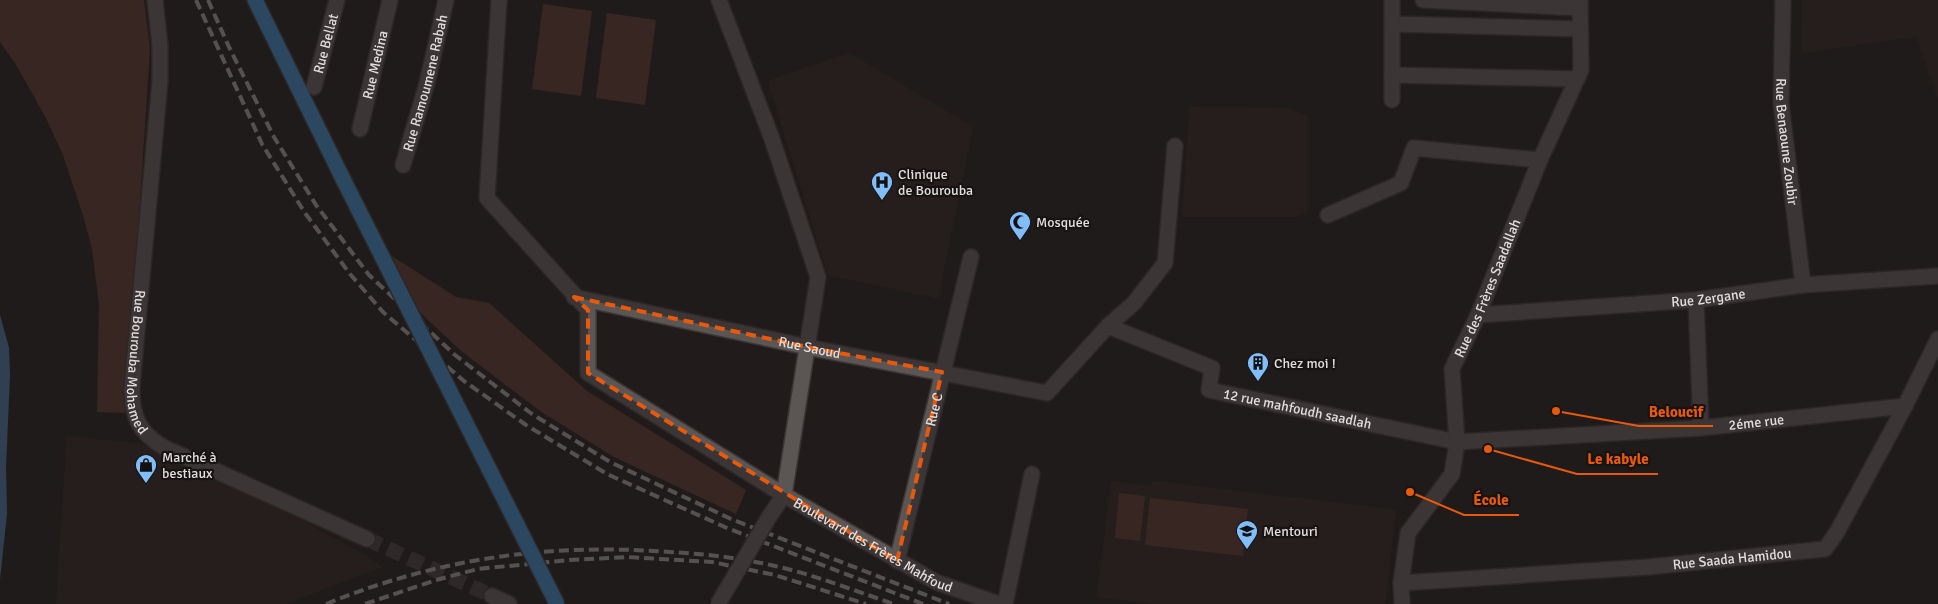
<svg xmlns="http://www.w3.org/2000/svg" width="1938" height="604" font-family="Signika,sans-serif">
	<rect width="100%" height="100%" fill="#211c1b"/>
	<path fill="#2d231f" d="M1801,0H1938V98L1916,36L1802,53Z
		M849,53L973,127L938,298L828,275L768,81Z
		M1190,107L1286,108L1307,115V211L1295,217H1182Z
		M67,436L149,445L307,523L365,555L382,567L285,604H56Z
		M1152,481L1396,510L1385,604H1154L1097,597L1111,482L1151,486Z"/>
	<path fill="#533429" d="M0,0H144L150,49L126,413L97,412L99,304L92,249L83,215L63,155L46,118L15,63L0,42Z
		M543,4L592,11L581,96L532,89Z
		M607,13L656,20L645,105L596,98Z
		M387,253L456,297L489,303L587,391L746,490L736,514L614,457L540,411L460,350L409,302Z
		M1119,493L1145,496L1140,541L1115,538Z
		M1150,498L1248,509L1243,556L1145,545Z"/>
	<path fill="#456c94" d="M0,315L9,348L10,375L6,467L7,514L0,579Z"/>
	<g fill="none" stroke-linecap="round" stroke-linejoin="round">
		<path stroke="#3e3938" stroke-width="15" stroke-dasharray="15 8" stroke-linecap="butt" d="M367,539L492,596"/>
		<g stroke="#393635" stroke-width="18">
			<g id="minor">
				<path id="s1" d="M155,0L160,46V81L132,386C131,416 139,433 165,448L367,539"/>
				<path d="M499,0L487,198L588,310V373L784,495L818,277L772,139L719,0"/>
				<path d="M1423,0L1580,8"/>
				<path id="s2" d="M1783,0L1781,103L1803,285"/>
				<path d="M1392,24L1580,29"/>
				<path d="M1392,75L1577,79"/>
				<path id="s3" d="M314,87L337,0"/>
				<path d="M1392,100V0"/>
				<path id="s4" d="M360,129L390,0"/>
				<path id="s5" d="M403,165L427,83L446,0"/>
				<path d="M1328,215L1401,183L1414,148L1540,160"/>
				<path id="s6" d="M574,297L817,349L1047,393L1108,326L1212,368L1209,390L1457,442L1701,428L1905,406"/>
				<path d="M1696,300L1701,428"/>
				<path id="s7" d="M1478,315L1696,300L1803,285L1938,276"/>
				<path d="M1108,326L1134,303L1165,263L1175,146"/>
				<path id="s8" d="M769,517L784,495L936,582L999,604"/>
				<path id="s9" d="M897,561L971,257"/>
				<path id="s10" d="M1401,583L1648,567L1825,549L1837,532L1905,406L1938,339"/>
				<path d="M492,596L509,604"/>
				<path d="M1005,604L1032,474"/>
				<path id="s11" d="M1402,604L1401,583L1408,533L1452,474L1457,442L1452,369L1478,315L1540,160L1581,70L1580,0"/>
			</g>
		</g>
		<g stroke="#393635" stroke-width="18">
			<path id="major" d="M255,0L344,181"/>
		</g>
		<use href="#minor" stroke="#5b5554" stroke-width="15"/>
		<use href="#major" stroke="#3b7eb7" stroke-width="15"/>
		<path stroke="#979392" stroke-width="4" stroke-dasharray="10 5" stroke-linecap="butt" d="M196,0L262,144L305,213L350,274L383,312L464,381L526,425L607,474L727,528L923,604
			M208,0L229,47L274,137L316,205L369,275L455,355L532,414L610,462L731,519L949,604
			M326,604C439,558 548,543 670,552C705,554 741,558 775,566C815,575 855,591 894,604
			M365,604L436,580L478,569L569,560L627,557L712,562L775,575L866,604"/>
		<g stroke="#393635" stroke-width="18" stroke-linecap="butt">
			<path id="minor-bridge" d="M718,604L769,517"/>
		</g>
		<g stroke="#393635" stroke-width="18" stroke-linecap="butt">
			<path id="major-bridge" d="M344,181L557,604"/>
		</g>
		<use href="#minor-bridge" stroke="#5b5554" stroke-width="15"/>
		<use href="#major-bridge" stroke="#3b7eb7" stroke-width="15"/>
	</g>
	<path d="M0 0H1938V604H0ZM574,297L817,349L942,372L897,561L588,373V310Z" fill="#211c1b" fill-opacity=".55" fill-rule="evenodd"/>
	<path fill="none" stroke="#e8590c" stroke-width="4" stroke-dasharray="10 6" stroke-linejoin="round" d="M574,297L817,349L942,372L897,561L588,373V310Z"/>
	<defs>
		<g id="hospital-pin" transform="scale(1.125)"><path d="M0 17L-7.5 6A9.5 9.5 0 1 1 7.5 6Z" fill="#80bdfa" stroke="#171312"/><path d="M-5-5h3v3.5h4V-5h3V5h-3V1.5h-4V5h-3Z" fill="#111"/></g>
		<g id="mosque-pin" transform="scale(1.125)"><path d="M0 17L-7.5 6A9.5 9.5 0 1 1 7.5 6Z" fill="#80bdfa" stroke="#171312"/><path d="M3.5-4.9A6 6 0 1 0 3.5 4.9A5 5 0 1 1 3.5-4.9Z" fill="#111"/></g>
		<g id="building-pin" transform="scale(1.125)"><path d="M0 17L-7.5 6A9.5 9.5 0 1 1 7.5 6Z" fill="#80bdfa" stroke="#171312"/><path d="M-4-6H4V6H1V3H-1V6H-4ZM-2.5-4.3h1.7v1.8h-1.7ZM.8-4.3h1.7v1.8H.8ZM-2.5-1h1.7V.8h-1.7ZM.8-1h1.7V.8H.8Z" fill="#111"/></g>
		<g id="shop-pin" transform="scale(1.125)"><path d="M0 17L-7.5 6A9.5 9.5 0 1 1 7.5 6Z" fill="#80bdfa" stroke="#171312"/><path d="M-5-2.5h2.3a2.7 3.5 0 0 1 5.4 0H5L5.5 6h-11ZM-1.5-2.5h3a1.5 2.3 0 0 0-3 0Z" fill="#111"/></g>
		<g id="school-pin" transform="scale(1.125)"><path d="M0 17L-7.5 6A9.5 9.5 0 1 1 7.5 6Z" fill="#80bdfa" stroke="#171312"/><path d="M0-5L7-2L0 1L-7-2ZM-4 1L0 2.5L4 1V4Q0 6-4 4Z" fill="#111"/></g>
	</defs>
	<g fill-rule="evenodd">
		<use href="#hospital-pin" x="882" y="182"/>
		<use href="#mosque-pin" x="1020" y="222"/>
		<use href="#building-pin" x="1258" y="363"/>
		<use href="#shop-pin" x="146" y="465"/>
		<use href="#school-pin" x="1247" y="531"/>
	</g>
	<g text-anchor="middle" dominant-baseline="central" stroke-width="4.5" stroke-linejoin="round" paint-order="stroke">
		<g font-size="14" fill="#e0dddc" stroke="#171312">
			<text stroke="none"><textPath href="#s3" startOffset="45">Rue Bellat</textPath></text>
			<text stroke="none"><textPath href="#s4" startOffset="66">Rue Medina</textPath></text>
			<text stroke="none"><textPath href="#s5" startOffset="85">Rue Ramoumene Rabah</textPath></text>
			<text stroke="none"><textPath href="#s2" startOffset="142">Rue Benaoune Zoubir</textPath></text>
			<text stroke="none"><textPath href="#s11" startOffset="339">Rue des Frères Saadallah</textPath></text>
			<text stroke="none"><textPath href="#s7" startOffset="231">Rue Zergane</textPath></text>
			<text stroke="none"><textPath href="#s6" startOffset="241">Rue Saoud</textPath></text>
			<text stroke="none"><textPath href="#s1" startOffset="364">Rue Bourouba Mohamed</textPath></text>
			<text stroke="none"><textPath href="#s6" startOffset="798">12 rue mahfoudh saadlah</textPath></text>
			<text stroke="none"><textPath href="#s9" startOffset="156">Rue C</textPath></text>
			<text stroke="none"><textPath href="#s6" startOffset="1261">2éme rue</textPath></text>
			<text stroke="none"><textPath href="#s8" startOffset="129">Boulevard des Frères Mahfoud</textPath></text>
			<text stroke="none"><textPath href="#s10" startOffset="332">Rue Saada Hamidou</textPath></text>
		</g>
		<g font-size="14" fill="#e0dddc" stroke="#171312" text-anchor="start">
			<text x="898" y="174">Clinique<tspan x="898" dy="16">de Bourouba</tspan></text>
			<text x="1036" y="222">Mosquée</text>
			<text x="1274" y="363">Chez moi !</text>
			<text x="162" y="457">Marché à<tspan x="162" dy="16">bestiaux</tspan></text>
			<text x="1263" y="531">Mentouri</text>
		</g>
	</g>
	<path fill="none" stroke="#e8590c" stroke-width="2" d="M1556 411L1639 426H1713M1488 449L1577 474H1658M1410 492L1464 515H1519"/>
	<g fill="#e8590c" stroke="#171312" stroke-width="2">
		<circle cx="1556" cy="411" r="5"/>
		<circle cx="1488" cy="449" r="5"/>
		<circle cx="1410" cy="492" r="5"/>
	</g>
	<g font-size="15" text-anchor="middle" font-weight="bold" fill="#e8590c" stroke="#171312" stroke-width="4.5" stroke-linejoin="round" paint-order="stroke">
		<text x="1676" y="417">Beloucif</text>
		<text x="1618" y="464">Le kabyle</text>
		<text x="1491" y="505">École</text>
	</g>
</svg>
